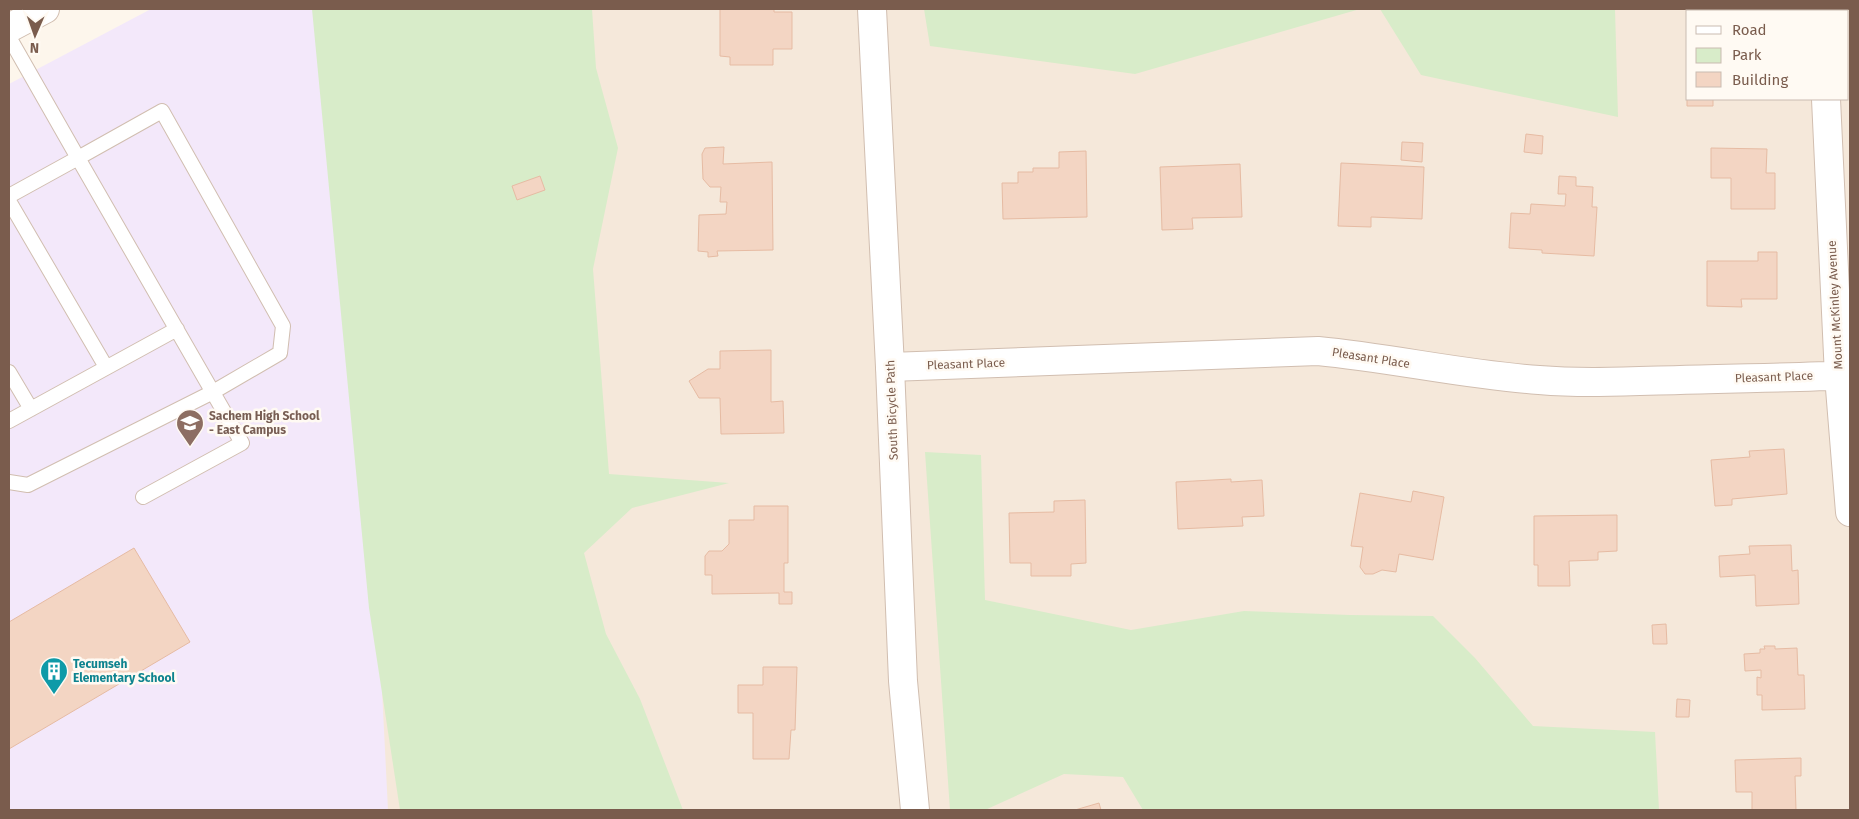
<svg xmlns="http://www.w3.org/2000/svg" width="1859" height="819" font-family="'Fira Sans',sans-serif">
	<rect width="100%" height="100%" fill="#fdf6ec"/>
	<path fill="#f5e8da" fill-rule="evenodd" d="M244,9H1850V810H273ZM1688,11H1848V99H1688Z"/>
	<path fill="#f3e8fa" d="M151,9H348L388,810H9V84Z"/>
	<path fill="#d8ecc9" d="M312,9H592L596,68L618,148L593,269L609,474L729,483L632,508L584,553L606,634L640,699L683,810H400L369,608Z
		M924,9H1360L1135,74L930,46Z
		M1380,9H1615L1618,117L1421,75Z
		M925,452L981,455L985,600L1131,630L1244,611L1350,615L1433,616L1475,658L1533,726L1655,732L1659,810H1143L1123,777L1064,774L985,810H950Z"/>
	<path fill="#f3d5c3" stroke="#e6bba3" d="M720,9H774V12H792V49H773V65H730V57L720,56Z
		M1687,42L1688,99H1713V106H1687Z
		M1526,134L1543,136L1542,154L1524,152Z
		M1402,142L1423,143L1422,162L1401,160Z
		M724,147L723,164L772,162L773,250L717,251L718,256L708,257V252L698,251L699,215L726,214L727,202H720L721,187H710L703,179L702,154L705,148Z
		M1711,148L1767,149L1766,173H1775V209H1731V178H1711Z
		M1086,151L1087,217L1003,219L1002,183H1018V172H1033V168H1059V152Z
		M1341,163L1424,167L1422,219L1371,217V227L1338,226Z
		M1240,164L1242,217L1192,218L1193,229L1162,230L1160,167Z
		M540,176L545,190L517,200L512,186Z
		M1559,176L1576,177V186L1593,187L1592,207H1597L1594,256L1542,253V250L1509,248L1511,213L1530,214L1531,204L1565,206L1566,194H1558Z
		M1758,252H1777V299H1741L1742,307L1707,306V261H1758Z
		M771,350V402L783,401L784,433L721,434L720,398H699L689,381L708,369H720V351Z
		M1784,449L1787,494L1732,499V505L1715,506L1711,460L1750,457L1749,451Z
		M1231,479V482L1262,480L1264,516L1242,517L1243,526L1178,529L1176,482Z
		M1413,491L1444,497L1433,560L1399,554L1396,572L1382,570L1373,574H1365L1360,567L1363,547L1351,546L1360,493L1411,502Z
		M1085,500L1086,563L1071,564V576H1031V563H1010L1009,513L1054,512V501Z
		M754,506H788V563H784V592H792V604H779V593L712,594V575H705V556L709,551H722L729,544V520H754Z
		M1617,515V551L1598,552V560L1569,561L1570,586H1538V565H1534V516Z
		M1791,545L1792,571L1798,570L1799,604L1756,606L1755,575L1720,577L1719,556L1750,554L1749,546Z
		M134,548L190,642L9,749V622Z
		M1666,624L1667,644H1653L1652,625Z
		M1764,646H1775V649L1797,648L1798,675H1804L1805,709L1762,710V695H1757V677L1761,678V670L1745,671L1744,654L1760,653V649H1765Z
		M763,667H797L795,730H791L789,759H753V713H738V685H763Z
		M1677,699L1690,700L1689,717H1676Z
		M1801,758V776H1795L1796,810H1752V792H1736L1735,760Z
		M1099,803L1101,810H1075Z"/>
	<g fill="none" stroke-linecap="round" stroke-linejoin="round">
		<g stroke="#d1beb0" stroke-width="16">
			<path id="service" d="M9,37L78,158L162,111L283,326L280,353L213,392L28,485L9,482
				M9,196L78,158L242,443L143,497
				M9,201L106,367
				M9,372L31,409
				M9,421L177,329"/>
		</g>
		<g stroke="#d1beb0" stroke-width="30">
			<path id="minor" d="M1821,9L1822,11
				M1826,99L1839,376L1850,512
				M890,367L1318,351C1392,358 1465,375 1539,380C1586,384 1633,381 1680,380C1736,378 1793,378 1850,375"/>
		</g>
		<g stroke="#d1beb0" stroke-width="30">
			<path id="tertiary" d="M872,9L890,367L903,681L915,810
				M9,28L45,9"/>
		</g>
		<use href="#service" stroke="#fff" stroke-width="14"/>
		<use href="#minor" stroke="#fff" stroke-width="28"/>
		<use href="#tertiary" stroke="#fff" stroke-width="28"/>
	</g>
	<defs>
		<g id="school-pin" transform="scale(1.4375)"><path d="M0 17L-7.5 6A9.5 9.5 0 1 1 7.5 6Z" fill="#8d6e63" stroke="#fffaf3"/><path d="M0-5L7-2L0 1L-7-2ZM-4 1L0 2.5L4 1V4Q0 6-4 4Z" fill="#fff"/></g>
		<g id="building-pin" transform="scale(1.4375)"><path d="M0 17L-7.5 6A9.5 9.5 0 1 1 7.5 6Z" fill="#0f9aa8" stroke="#fffaf3"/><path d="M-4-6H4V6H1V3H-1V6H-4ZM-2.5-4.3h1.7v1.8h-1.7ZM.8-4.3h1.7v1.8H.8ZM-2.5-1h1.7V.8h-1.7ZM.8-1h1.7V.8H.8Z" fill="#fff"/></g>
	</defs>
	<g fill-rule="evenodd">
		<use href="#school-pin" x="190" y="423"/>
		<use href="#building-pin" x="54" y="671"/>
	</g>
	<g text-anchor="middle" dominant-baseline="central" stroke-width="5" stroke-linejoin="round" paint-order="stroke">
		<g font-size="12" fill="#7a5c4d" stroke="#fffaf3">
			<text transform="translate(1835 305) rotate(-93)">Mount McKinley Avenue</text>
			<text transform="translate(1371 358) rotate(9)">Pleasant Place</text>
			<text transform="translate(966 364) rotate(-2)">Pleasant Place</text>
			<text transform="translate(1774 377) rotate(-2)">Pleasant Place</text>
			<text transform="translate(892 410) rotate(-92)">South Bicycle Path</text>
		</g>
		<g font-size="12" font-weight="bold" fill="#785e54" stroke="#fffaf3" text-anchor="start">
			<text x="209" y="416">Sachem High School<tspan x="209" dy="14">- East Campus</tspan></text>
		</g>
		<g font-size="12" font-weight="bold" fill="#0d838f" stroke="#fffaf3" text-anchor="start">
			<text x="73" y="664">Tecumseh<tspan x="73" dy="14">Elementary School</tspan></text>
		</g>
	</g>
	<rect width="1859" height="819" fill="none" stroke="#7a5c4d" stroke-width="20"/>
	<rect x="1686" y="10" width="162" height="90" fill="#fffaf3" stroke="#cabbb1"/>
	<rect x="1696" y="26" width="25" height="8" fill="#ffffff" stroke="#cabbb1"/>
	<text x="1732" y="35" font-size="15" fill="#7a5c4d">Road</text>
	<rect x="1696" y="48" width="25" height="15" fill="#d8ecc9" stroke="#cabbb1"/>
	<text x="1732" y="60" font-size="15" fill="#7a5c4d">Park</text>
	<rect x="1696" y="72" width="25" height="15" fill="#f3d5c3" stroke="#cabbb1"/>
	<text x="1732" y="85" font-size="15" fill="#7a5c4d">Building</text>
	<g transform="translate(35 35) rotate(182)" stroke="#fffaf3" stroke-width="4" paint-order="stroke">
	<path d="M0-4L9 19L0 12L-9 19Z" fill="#7a5c4d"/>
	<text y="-8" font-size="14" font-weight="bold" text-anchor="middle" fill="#7a5c4d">N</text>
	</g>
</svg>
